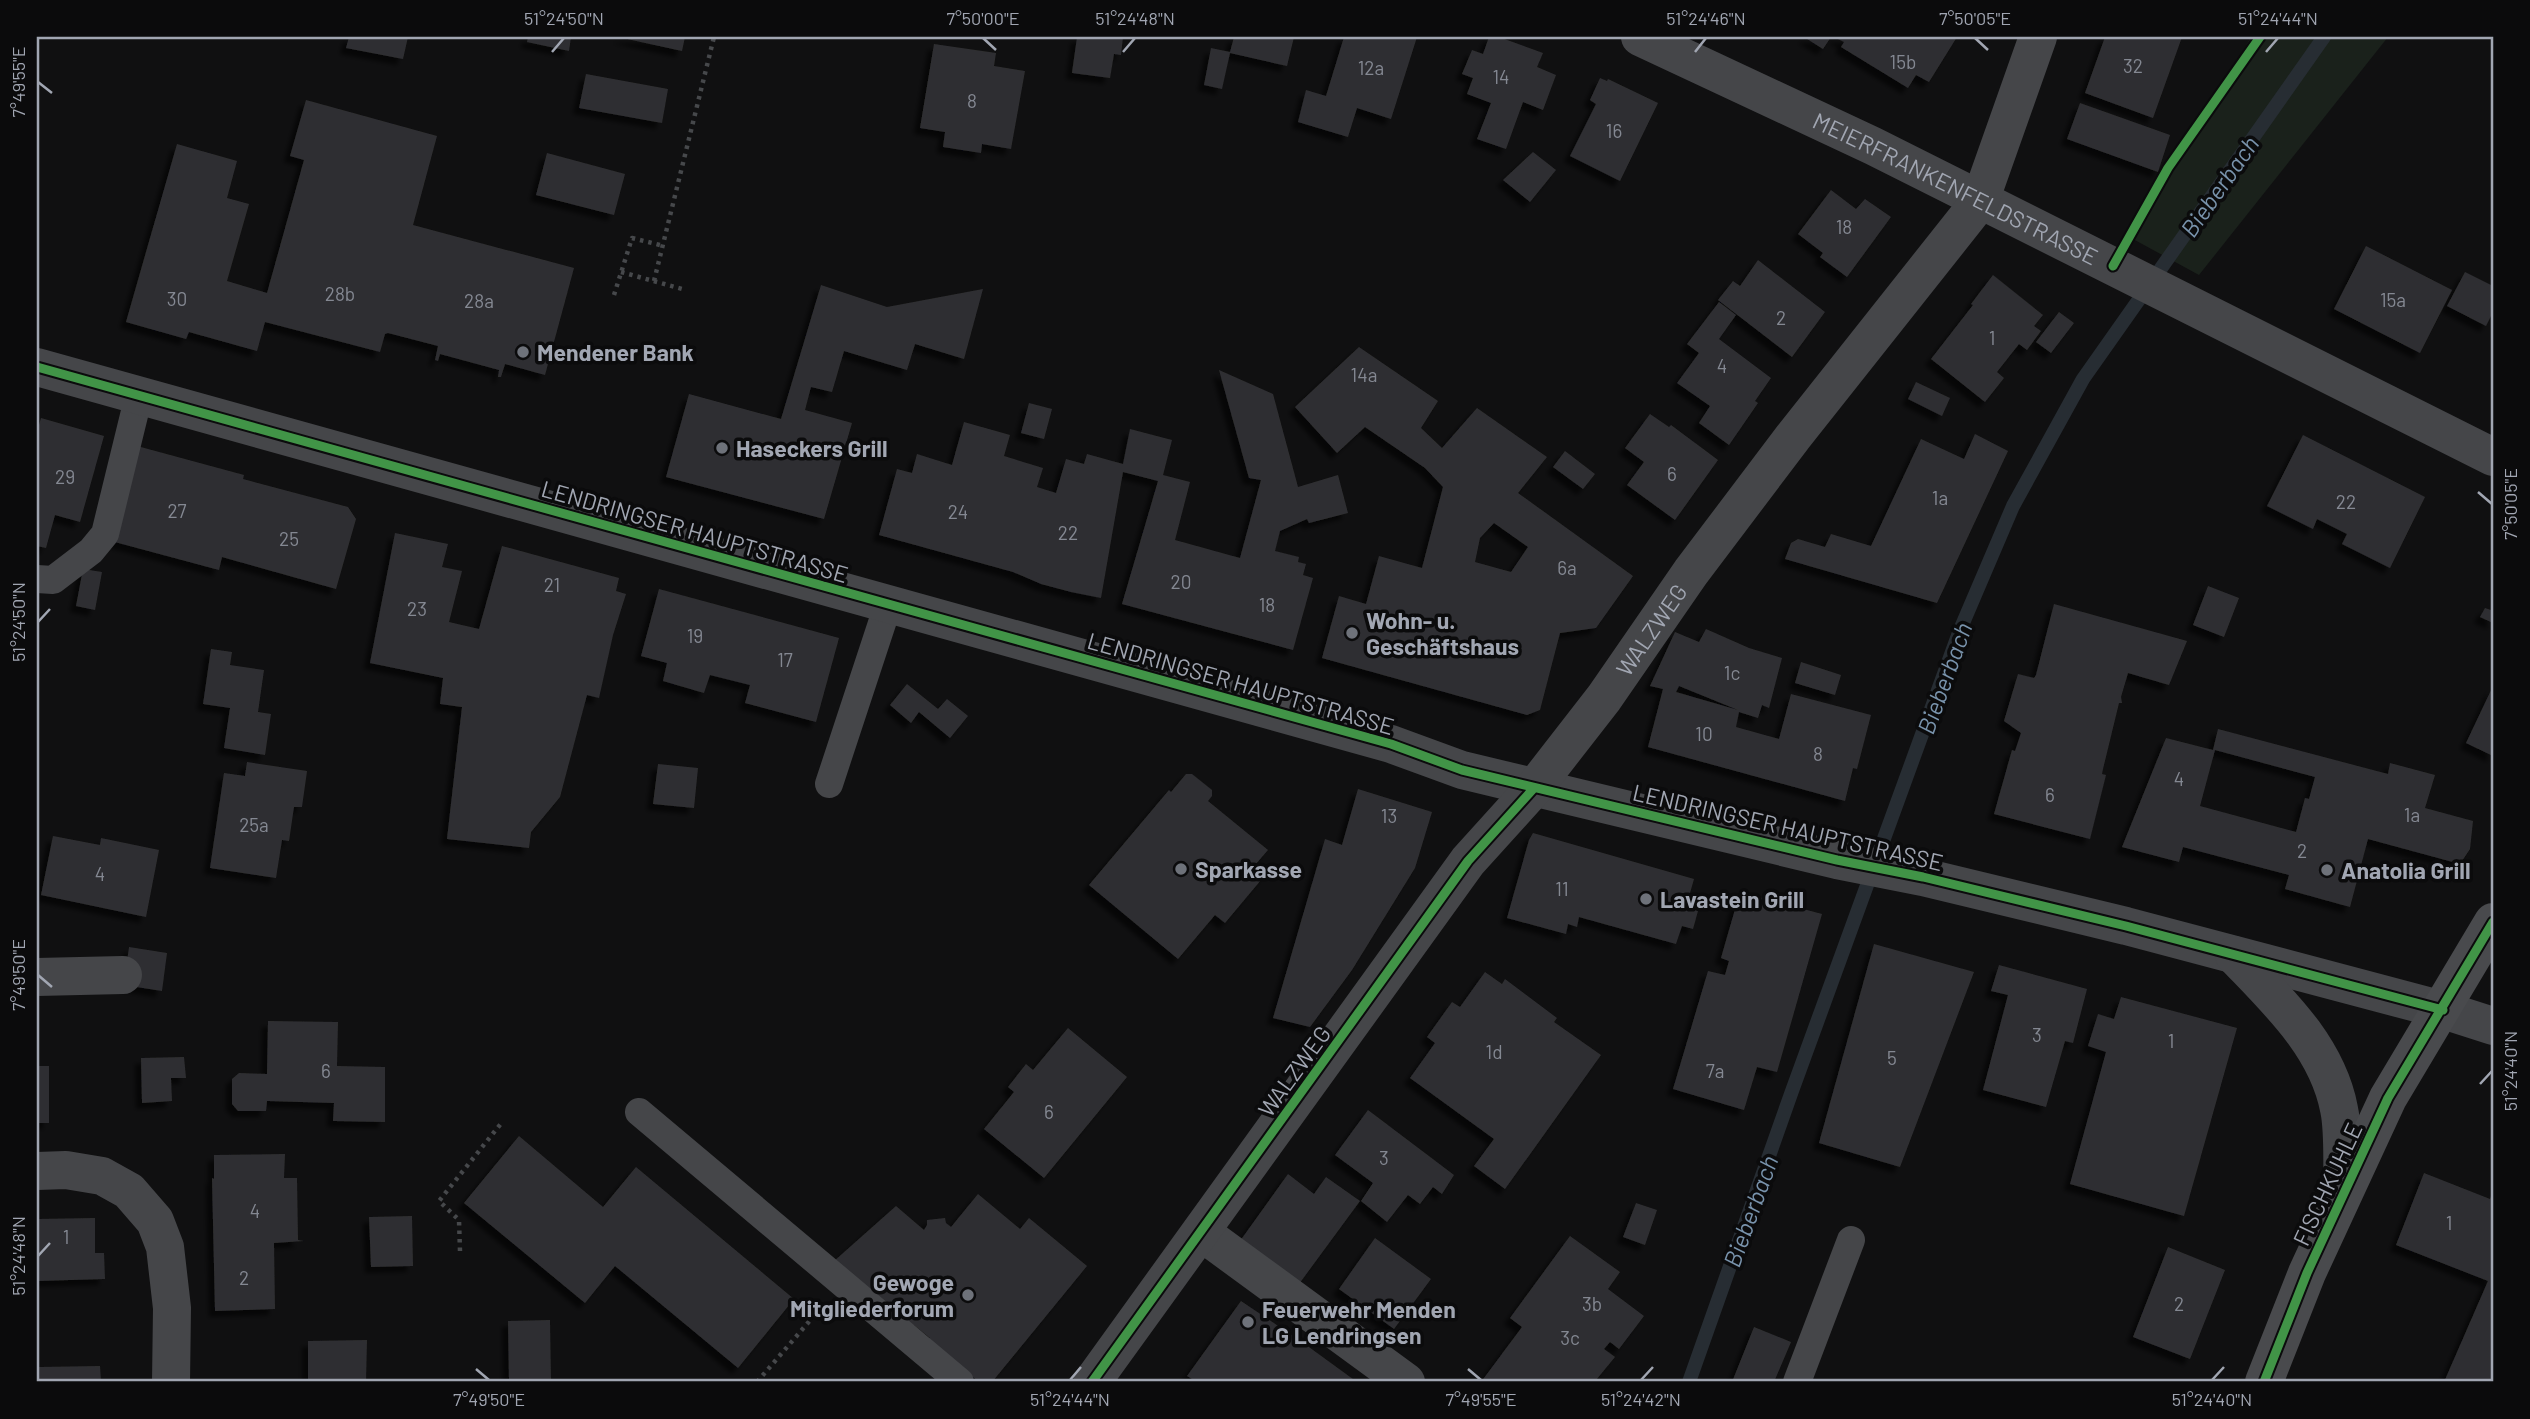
<svg xmlns="http://www.w3.org/2000/svg" width="2530" height="1419" font-family="Barlow,sans-serif">
<style>
.green{fill:#1a211b}
.lines{fill:none;stroke-linecap:round;stroke-linejoin:round}
.stream{stroke:#272d33;stroke-width:14}
.building{fill:#2f2f31;fill-rule:evenodd;filter:url(#shadow)}
.path{stroke:#46484b;stroke-width:4.5;stroke-dasharray:3.5 5;stroke-linecap:butt}
.service{stroke:#454649;stroke-width:28}
.minor{stroke:#454649;stroke-width:38}
.secondary{stroke:#494a4d;stroke-width:38}
.cycleway-casing{stroke:#0b0b0c;stroke-width:13}
.cycleway{stroke:#419447;stroke-width:9}
.ticks{fill:none;stroke:#a1a6b2;stroke-width:2.5}
.poi-dot{fill:#6e727a;stroke:#0b0b0c;stroke-width:2.5}
.labels{text-anchor:middle;dominant-baseline:central;stroke-width:7;stroke-linejoin:round;paint-order:stroke}
.number-label{font-size:19px;fill:#848892}
.street-label{font-size:23px;fill:#a1a6b2;stroke:#0b0b0c}
.poi-label{font-size:23px;font-weight:bold;fill:#a1a6b2;stroke:#0b0b0c;text-anchor:start}
.water-label{font-size:24px;font-style:italic;fill:#7993ac;stroke:#0b0b0c}
.neatline{fill:none;stroke:#a1a6b2;stroke-width:2.5}
.ticks-label{font-size:18px;text-anchor:middle;fill:#a1a6b2}
</style>
<defs>
<filter id="shadow"><feDropShadow dx="-6" dy="6" stdDeviation="2" flood-color="#0009"/></filter>
</defs>
<rect width="100%" height="100%" fill="#101011"/>
<!-- green -->
<path class="green" d="M2251,37H2388L2199,275L2133,239Z"/>
<g class="lines">
<!-- stream -->
<path class="stream" d="M1689,1382L1792,1091L1960,630L2013,506L2083,379L2324,37"/>
</g>
<!-- building -->
<path class="building" d="M349,37H408L403,59L346,48Z
M528,37H571L569,51L527,42Z
M618,37H685L682,51Z
M1077,37H1123L1121,55L1114,54L1110,78L1072,73Z
M1234,37H1294L1287,66L1230,53L1222,89L1204,85L1211,48L1230,52Z
M1344,37H1417L1391,119L1357,108L1348,137L1298,122L1306,90L1326,96Z
M1489,37H1499L1543,53L1537,67L1556,75L1543,110L1523,102L1506,149L1477,139L1491,103L1467,94L1473,78L1462,74L1472,50L1483,54Z
M1804,37H1831L1823,49Z
M1834,37H1957L1929,82L1916,75L1908,88L1841,47L1844,42Z
M2105,37H2182L2153,118L2085,93Z
M934,44L996,53L994,66L1025,71L1011,149L982,144L981,153L943,147L945,132L920,128Z
M586,74L668,89L662,123L579,108Z
M1600,78L1607,81L1608,79L1658,103L1620,181L1570,156L1596,104L1590,100Z
M306,100L437,136L413,225L574,268L545,375L505,364L501,377H498L499,370L440,354L438,361L435,360L438,346L388,333L385,334L380,352L265,322L257,351L189,332L186,339L126,322L177,144L237,161L227,198L249,204L227,281L267,293L304,160L290,156Z
M2080,103L2170,135L2158,172L2067,139Z
M1533,152L1556,170L1530,202L1503,180Z
M547,153L625,174L614,215L536,195Z
M1831,190L1856,209L1865,199L1891,217L1847,277L1820,257L1823,253L1798,234Z
M2366,246L2452,290L2420,353L2334,309Z
M1758,260L1825,312L1792,357L1718,300L1733,281L1740,286Z
M2465,272L2493,286V312L2486,326L2447,306Z
M1993,275L2043,315L2034,326L2041,331L2027,350L2019,344L1997,372L2004,378L1985,402L1931,359L1973,305L1971,304Z
M821,285L887,307L983,289L964,359L915,344L907,370L844,351L832,392L811,387L805,410L852,423L824,519L666,477L689,394L781,419Z
M1719,302L1736,315L1719,339L1771,378L1755,401L1758,403L1729,445L1699,423L1710,406L1677,383L1699,353L1687,344Z
M2059,312L2074,323L2051,353L2036,342Z
M1359,347L1438,401L1421,428L1442,448L1477,408L1547,457L1518,493L1633,576L1596,628L1560,633L1540,710L1527,715L1322,658L1339,596L1366,604L1379,556L1422,568L1443,487L1425,468L1365,427L1337,453L1295,407ZM1494,523L1528,547L1511,572L1475,562L1480,538Z
M1219,370L1273,394L1298,487L1338,475L1348,513L1309,523L1307,519L1280,531L1275,551L1299,557L1298,562L1306,564L1303,575L1313,578L1293,650L1122,604L1158,481L1123,472L1101,598L1071,592L1041,584L1013,572L879,535L897,469L912,473L917,454L952,465L964,422L1010,435L1004,456L1043,468L1037,487L1056,493L1066,459L1084,464L1087,454L1123,464L1130,429L1172,440L1163,475L1190,482L1175,540L1240,558L1261,480L1249,478Z
M1916,382L1950,398L1942,416L1908,399Z
M1029,403L1052,409L1044,439L1021,433Z
M1650,414L1669,427L1671,425L1718,460L1675,520L1627,485L1644,462L1625,448Z
M41,418L104,436L80,522L55,515L46,548L37,546V432Z
M1975,434L2008,451L1937,603L1785,559L1791,543L1798,539L1825,547L1831,534L1871,546L1921,439L1964,459Z
M2303,435L2425,497L2390,568L2342,544L2347,534L2317,519L2313,529L2267,506Z
M137,446L244,475L243,479L348,507L356,519L336,589L222,557L219,570L111,541Z
M1565,451L1595,474L1583,489L1553,467Z
M395,533L448,544L442,567L462,571L449,622L479,629L502,546L619,578L616,591L626,594L613,635L599,698L587,695L560,797L531,832L529,848L447,839L462,707L440,704L443,678L370,663Z
M83,569L102,572L95,610L76,606Z
M2208,586L2239,598L2224,637L2193,625Z
M659,589L839,638L816,722L745,703L750,685L710,675L704,693L663,681L667,663L641,656Z
M2054,604L2187,641L2169,685L2128,673L2121,697L2122,703H2119L2103,769L2102,774L2106,775L2090,839L1994,814L2012,750L2015,751L2021,733L2004,721L2018,674L2034,678L2036,675Z
M2493,607V623L2480,617L2485,608L2491,610Z
M1706,629L1749,648L1782,658L1769,708L1762,705L1758,718L1739,712L1736,727L1779,739L1791,694L1871,715L1857,769L1853,768L1845,801L1648,747L1663,689L1650,686L1675,632L1699,642ZM1679,686L1738,710L1676,692Z
M211,649L232,652L230,665L264,670L258,712L271,714L265,755L224,748L230,708L203,704Z
M1801,662L1841,675L1835,695L1795,683Z
M907,684L938,709L947,699L968,716L950,738L919,712L911,723L890,705Z
M2493,686V756L2466,743Z
M2218,729L2388,774L2390,763L2435,775L2425,808L2473,821L2470,849L2460,864L2368,839L2350,907L2285,889L2289,875L2183,847L2179,862L2122,847L2166,738L2213,750ZM2215,750L2315,777L2309,799L2305,798L2296,832L2200,806Z
M247,762L307,771L302,807H294L289,841L282,840L276,878L210,868L224,773L245,776Z
M658,764L698,768L694,808L653,804Z
M1186,774H1192L1212,790V796L1208,801L1268,850L1255,865L1266,874L1225,923L1215,915L1178,959L1089,885L1169,790L1171,792Z
M1358,789L1432,812L1415,868L1352,970L1310,1027L1273,1018L1325,839L1342,845Z
M1533,833L1694,879L1686,907L1698,911L1693,929L1682,926L1676,944L1579,917L1577,927L1568,924L1566,934L1507,918L1529,840Z
M53,836L100,845L101,838L159,850L146,917L41,895Z
M1740,892L1822,914L1777,1072L1757,1067L1744,1110L1673,1089L1708,971L1725,975L1729,961L1721,958Z
M1874,944L1974,972L1900,1167L1819,1143Z
M129,947L167,953L162,991L124,985Z
M1999,965L2087,989L2073,1043L2065,1041L2046,1107L1983,1090L2008,995L1991,991Z
M1485,972L1502,984L1505,979L1557,1018L1554,1022L1601,1055L1505,1189L1474,1166L1494,1139L1410,1078L1435,1043L1427,1037L1452,1002L1460,1007Z
M2121,997L2237,1028L2184,1216L2070,1184L2106,1052L2088,1046L2098,1014L2114,1019Z
M268,1021L338,1022L337,1066L385,1067V1122L333,1121L334,1103L267,1101L266,1111H238L232,1104V1079L239,1073L267,1074Z
M1068,1028L1127,1077L1044,1178L984,1129L1014,1092L1008,1087L1026,1064L1033,1070Z
M184,1057L186,1078H171L172,1101L142,1103L141,1058Z
M37,1066H49V1123H37Z
M1368,1110L1454,1175L1442,1194L1433,1187L1420,1204L1408,1195L1387,1222L1361,1201L1373,1183L1335,1155Z
M519,1136L603,1207L636,1167L794,1299L738,1368L615,1266L585,1303L464,1203Z
M285,1154L284,1178H297L298,1240L304,1241L274,1243L275,1309L215,1311L212,1178L214,1179V1155Z
M2424,1173L2490,1199L2493,1191V1382H2444L2488,1281L2396,1245Z
M1288,1174L1314,1194L1326,1177L1360,1201L1299,1284L1240,1241Z
M978,1194L1020,1229L1029,1218L1087,1266L992,1382H979L928,1340L930,1338L914,1325L913,1328L833,1262L896,1206L924,1230L927,1225V1220L945,1218L946,1223L951,1227Z
M1636,1203L1657,1210L1645,1245L1623,1237Z
M412,1216L413,1266L371,1267L369,1217Z
M95,1218V1253H104L105,1279L37,1281V1219Z
M1570,1236L1620,1272L1608,1289L1644,1316L1619,1349L1610,1342L1604,1349L1615,1357L1596,1380L1598,1382H1481L1522,1327L1510,1318Z
M1375,1238L1431,1279L1394,1329L1339,1289Z
M2168,1247L2225,1270L2190,1359L2133,1337Z
M1241,1301L1302,1342L1357,1382H1197L1187,1376Z
M550,1320L551,1382H509L508,1321Z
M1754,1327L1791,1342L1774,1382H1732Z
M367,1340L366,1382H308V1341Z
M100,1366L101,1382H39V1367Z"/>
<g class="lines">
<!-- path -->
<path class="path" d="M621,272L686,290
M654,281L714,37
M614,295L632,238L664,246
M460,1251L459,1220L439,1201L503,1121
M757,1382L819,1310"/>
<!-- service -->
<path class="service" d="M37,579L53,580L91,551L105,534L139,395
M829,784L888,605
M639,1112L960,1382
M1797,1382L1851,1240"/>
<!-- minor -->
<g class="minor">
<path id="s1" d="M1640,37L1873,146L2493,457"/>
<path d="M37,367L1391,744L1462,770L1837,860L1923,877L2126,926L2443,1010L2493,1026"/>
<path d="M2234,955C2277,1000 2327,1046 2339,1109C2344,1132 2342,1171 2342,1195"/>
<path d="M37,977L123,975"/>
<path d="M37,1171L66,1170L102,1176L129,1191L155,1221L165,1247L172,1308L171,1382"/>
<path d="M1201,1232L1406,1382"/>
<path id="s2" d="M1092,1382L1468,861L1534,788L1604,698L1691,572L1793,437L1980,201L2038,37"/>
</g>
<!-- secondary -->
<path class="secondary" d="M2264,1382L2307,1273L2388,1098L2493,922"/>
<defs>
<path id="cycleway" d="M2113,266L2168,168L2260,37
M37,367L1391,744L1462,770L1837,860L1923,877L2126,926L2443,1010
M1092,1382L1468,861L1534,788
M2264,1382L2307,1273L2388,1098L2493,922"/>
</defs>
<!-- cycleway casing -->
<use href="#cycleway" class="cycleway-casing"/>
<!-- cycleway -->
<use href="#cycleway" class="cycleway"/>
</g>
<!-- ticks -->
<path class="ticks" d="M983,38L996,50M1975,38L1988,50M552,52L564,38M1123,52L1135,38M1695,52L1706,38M2266,52L2278,38M38,82L52,93M2478,492L2492,504M38,622L50,609M38,975L52,987M2480,1084L2492,1071M38,1256L50,1243M476,1369L489,1380M1468,1369L1481,1380M1070,1380L1081,1367M1641,1380L1653,1367M2212,1380L2224,1367"/>
<!-- markers -->
<g class="poi-dot">
<circle cx="523" cy="352" r="7"/>
<circle cx="722" cy="448" r="7"/>
<circle cx="1352" cy="633" r="7"/>
<circle cx="1181" cy="869" r="7"/>
<circle cx="2327" cy="870" r="7"/>
<circle cx="1646" cy="899" r="7"/>
<circle cx="968" cy="1295" r="7"/>
<circle cx="1248" cy="1322" r="7"/>
</g>
<g class="labels">
<!-- number labels -->
<g class="number-label">
<text x="1903" y="61">15b</text>
<text x="2133" y="65">32</text>
<text x="1371" y="67">12a</text>
<text x="1501" y="76">14</text>
<text x="972" y="100">8</text>
<text x="1614" y="130">16</text>
<text x="1844" y="226">18</text>
<text x="340" y="293">28b</text>
<text x="177" y="298">30</text>
<text x="2393" y="299">15a</text>
<text x="479" y="300">28a</text>
<text x="1781" y="317">2</text>
<text x="1992" y="337">1</text>
<text x="1722" y="365">4</text>
<text x="1364" y="374">14a</text>
<text x="1672" y="473">6</text>
<text x="65" y="476">29</text>
<text x="1940" y="497">1a</text>
<text x="2346" y="501">22</text>
<text x="177" y="510">27</text>
<text x="958" y="511">24</text>
<text x="1068" y="532">22</text>
<text x="289" y="538">25</text>
<text x="1567" y="567">6a</text>
<text x="1181" y="581">20</text>
<text x="552" y="584">21</text>
<text x="1267" y="604">18</text>
<text x="417" y="608">23</text>
<text x="695" y="635">19</text>
<text x="785" y="659">17</text>
<text x="1732" y="672">1c</text>
<text x="1704" y="733">10</text>
<text x="1818" y="753">8</text>
<text x="2179" y="778">4</text>
<text x="2050" y="794">6</text>
<text x="2412" y="814">1a</text>
<text x="1389" y="815">13</text>
<text x="254" y="824">25a</text>
<text x="2302" y="850">2</text>
<text x="100" y="873">4</text>
<text x="1562" y="888">11</text>
<text x="2037" y="1034">3</text>
<text x="2171" y="1040">1</text>
<text x="1494" y="1051">1d</text>
<text x="1892" y="1057">5</text>
<text x="326" y="1070">6</text>
<text x="1715" y="1070">7a</text>
<text x="1049" y="1111">6</text>
<text x="1384" y="1157">3</text>
<text x="255" y="1210">4</text>
<text x="2449" y="1222">1</text>
<text x="66" y="1236">1</text>
<text x="244" y="1277">2</text>
<text x="1592" y="1303">3b</text>
<text x="2179" y="1303">2</text>
<text x="1570" y="1337">3c</text>
</g>
<!-- street labels -->
<g class="street-label">
<text stroke="none"><textPath href="#s1" startOffset="350">MEIERFRANKENFELDSTRASSE</textPath></text>
<text transform="translate(695 531) rotate(16)">LENDRINGSER HAUPTSTRASSE</text>
<text stroke="none"><textPath href="#s2" startOffset="938">WALZWEG</textPath></text>
<text transform="translate(1241 683) rotate(16)">LENDRINGSER HAUPTSTRASSE</text>
<text transform="translate(1788 827) rotate(13)">LENDRINGSER HAUPTSTRASSE</text>
<text transform="translate(1294 1071) rotate(-54)">WALZWEG</text>
<text transform="translate(2327 1184) rotate(-65)">FISCHKUHLE</text>
</g>
<!-- poi labels -->
<g class="poi-label">
<text x="537" y="352">Mendener Bank</text>
<text x="736" y="448">Haseckers Grill</text>
<text x="1366" y="620">Wohn- u.<tspan x="1366" dy="26">Geschäftshaus</tspan></text>
<text x="1195" y="869">Sparkasse</text>
<text x="2341" y="870">Anatolia Grill</text>
<text x="1660" y="899">Lavastein Grill</text>
<text x="954" y="1282" text-anchor="end">Gewoge<tspan x="954" dy="26">Mitgliederforum</tspan></text>
<text x="1262" y="1309">Feuerwehr Menden<tspan x="1262" dy="26">LG Lendringsen</tspan></text>
</g>
<!-- water labels -->
<g class="water-label">
<text transform="translate(2219 186) rotate(-55)">Bieberbach</text>
<text transform="translate(1944 678) rotate(-70)">Bieberbach</text>
<text transform="translate(1750 1211) rotate(-70)">Bieberbach</text>
</g>
</g>
<!-- border -->
<rect width="2530" height="1419" fill="none" stroke="#0b0b0c" stroke-width="77"/>
<rect x="38" y="38" width="2454" height="1342" class="neatline"/>
<g class="ticks-label">
<text x="564" y="25">51°24'50"N</text>
<text x="983" y="25">7°50'00"E</text>
<text x="1135" y="25">51°24'48"N</text>
<text x="1706" y="25">51°24'46"N</text>
<text x="1975" y="25">7°50'05"E</text>
<text x="2278" y="25">51°24'44"N</text>
<text transform="translate(19 82) rotate(-90)" y="6">7°49'55"E</text>
<text transform="translate(2511 504) rotate(-90)" y="6">7°50'05"E</text>
<text transform="translate(19 622) rotate(-90)" y="6">51°24'50"N</text>
<text transform="translate(19 975) rotate(-90)" y="6">7°49'50"E</text>
<text transform="translate(2511 1071) rotate(-90)" y="6">51°24'40"N</text>
<text transform="translate(19 1256) rotate(-90)" y="6">51°24'48"N</text>
<text x="489" y="1406">7°49'50"E</text>
<text x="1070" y="1406">51°24'44"N</text>
<text x="1481" y="1406">7°49'55"E</text>
<text x="1641" y="1406">51°24'42"N</text>
<text x="2212" y="1406">51°24'40"N</text>
</g>
</svg>
